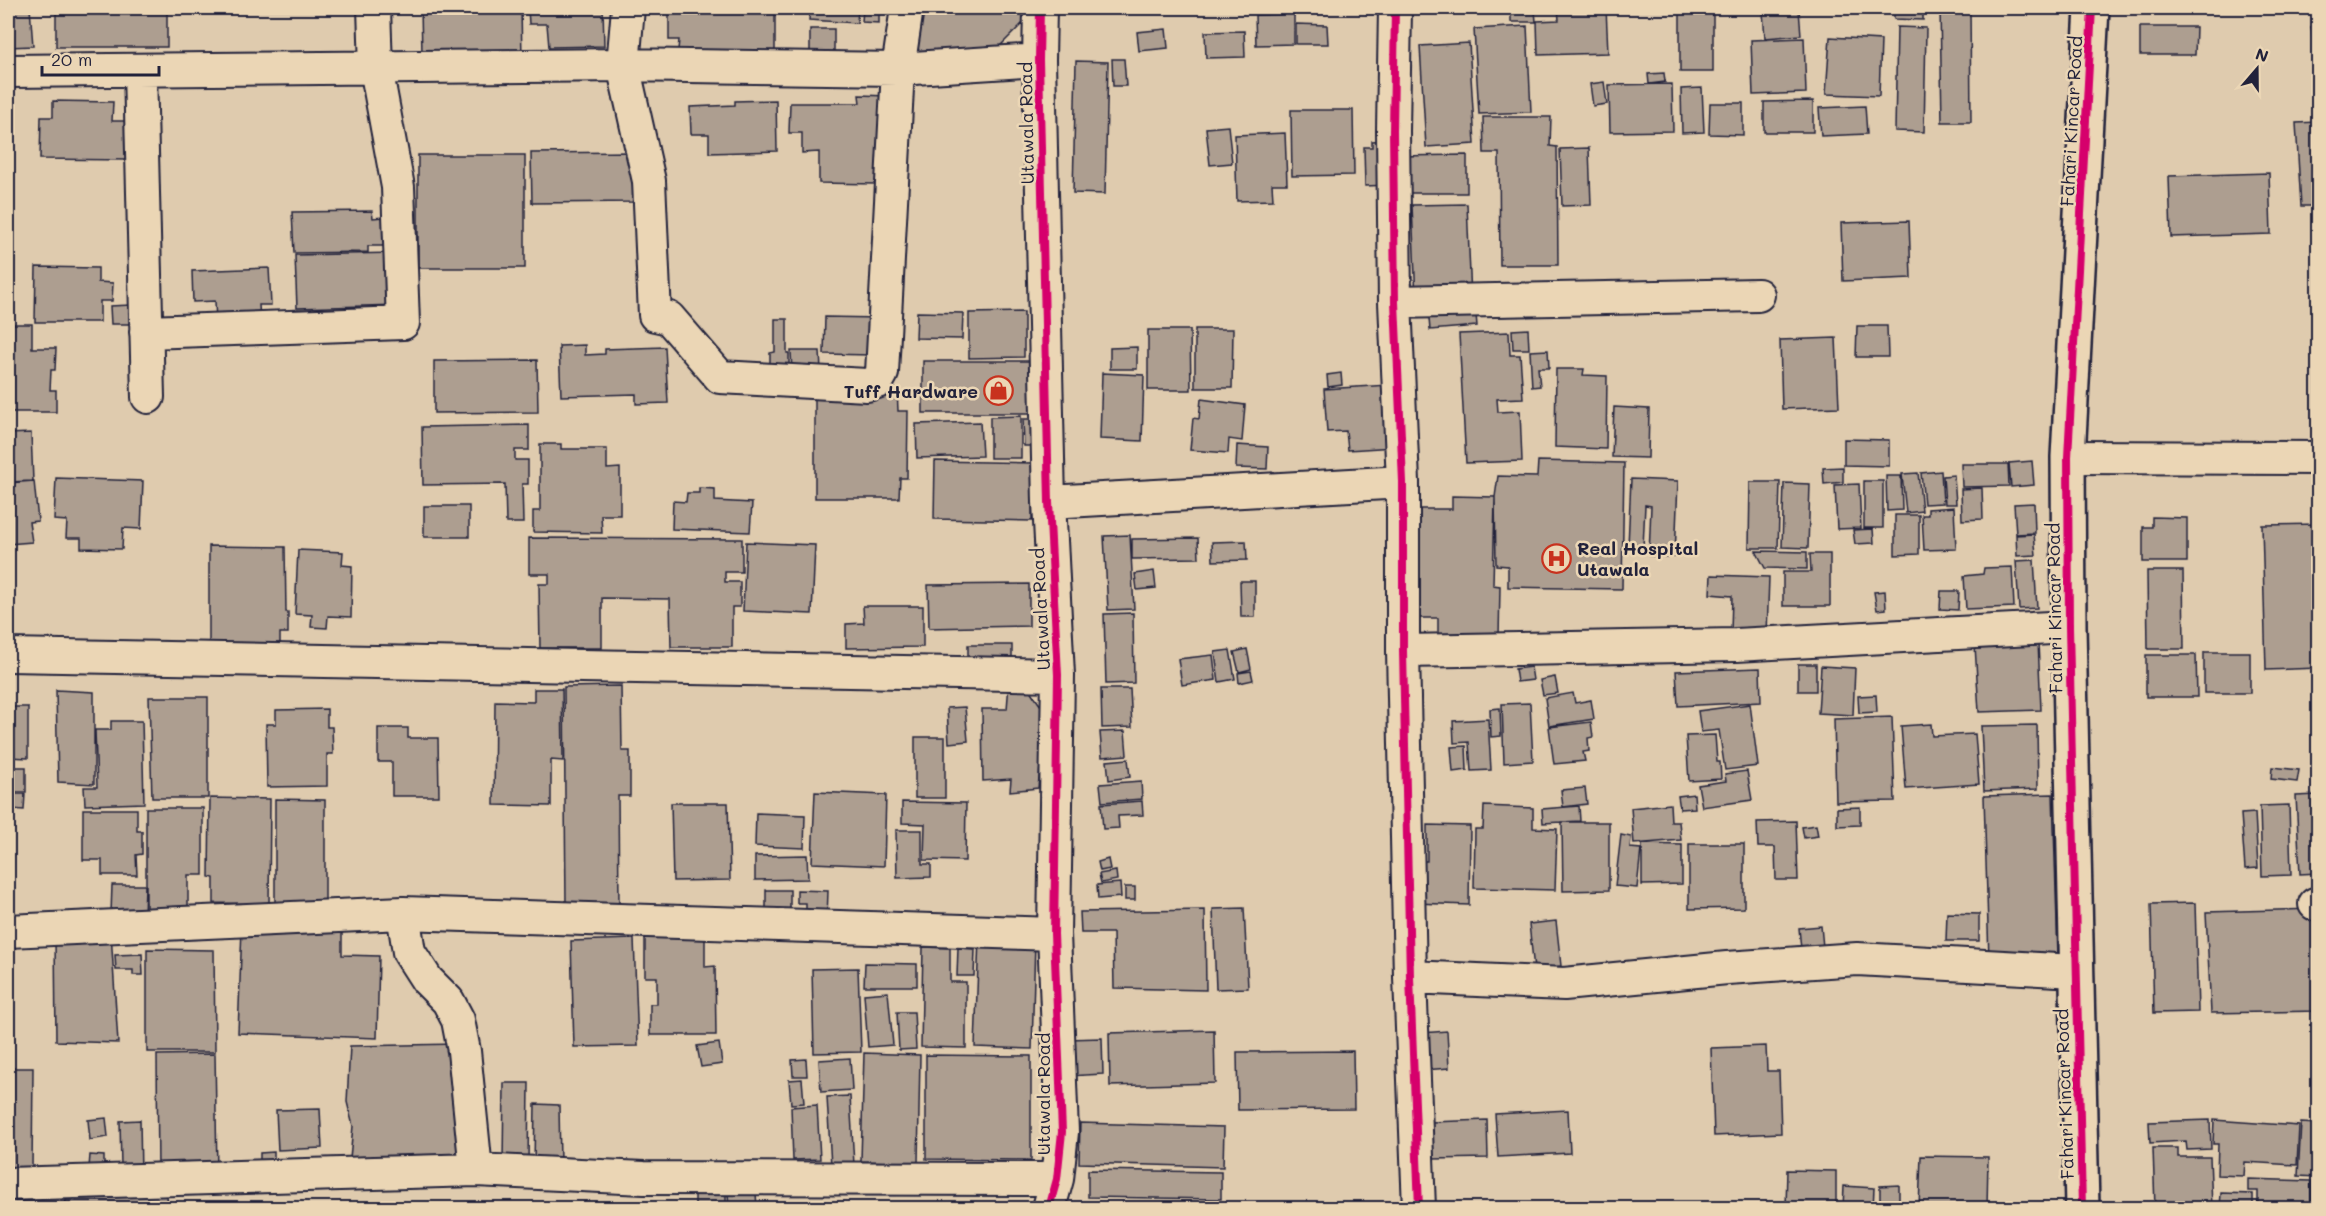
<svg xmlns="http://www.w3.org/2000/svg" width="2326" height="1216" font-family="Mali,sans-serif">
<style>
.building{fill:#ad9e90;stroke:#22223b;stroke-width:1.5}
.lines{fill:none;stroke-linecap:round;stroke-linejoin:round}
.minor-casing{stroke:#22223b;stroke-width:36}
.tertiary-casing{stroke:#22223b;stroke-width:38}
.minor{stroke:#ebd6b5;stroke-width:32}
.tertiary{stroke:#ebd6b5;stroke-width:33}
.cycleway-casing{stroke:#ebd6b5;stroke-width:11}
.cycleway{stroke:#d6006c;stroke-width:8}
.labels{text-anchor:middle;dominant-baseline:central;stroke-width:5;stroke-linejoin:round;paint-order:stroke}
.street-label{font-size:18px;fill:#22223b;stroke:#ebd6b5}
.poi-label{font-size:18px;font-weight:bold;fill:#22223b;stroke:#ebd6b5;text-anchor:end}
</style>
<rect width="100%" height="100%" fill="#dfcbae"/>
<filter id="ink" filterUnits="userSpaceOnUse"><feTurbulence type="fractalNoise" baseFrequency=".0167" numOctaves="2"/><feDisplacementMap in="SourceGraphic" scale="12" xChannelSelector="R" yChannelSelector="G"/><feConvolveMatrix kernelMatrix="1 2 1 2 8 2 1 2 1" color-interpolation-filters="sRGB"/></filter>
<g filter="url(#ink)">
<!-- building -->
<path class="building" d="M8,8H30L33,46L8,47Z
M56,8H167V47H56Z
M421,8H521L522,60L422,54Z
M528,8H603L604,46L549,47L547,24H529Z
M669,8H775V51L678,50L679,40H669Z
M810,8H858L857,23L809,20Z
M863,8H879V23L862,22Z
M914,8H1024L1025,21L994,52L913,51Z
M1269,8H1290V11L1270,14Z
M1558,8H1606L1608,53L1538,55L1537,21L1559,20Z
M1680,8H1713V72H1680Z
M1894,8H1923V20L1894,19Z
M1940,8H1970L1971,122H1942Z
M1511,10H1535L1536,22H1511Z
M1799,10L1801,35L1765,38L1763,12Z
M1294,14V44L1256,45L1255,15Z
M1296,24L1327,25L1328,44H1296Z
M1527,26L1531,112L1479,114L1474,29Z
M1897,27L1926,28L1924,132L1895,131Z
M2140,27H2196L2195,55H2140Z
M2311,27H2318V54H2315Z
M810,29H834V52H810Z
M1166,29L1168,48L1139,51L1137,32Z
M1244,31L1245,57L1206,58L1205,32Z
M1830,37L1881,40L1879,96L1826,94Z
M1804,38L1806,93L1753,95L1751,40Z
M1469,43L1475,144L1426,147L1420,46Z
M1112,59H1124L1126,86H1113Z
M1076,61L1108,62L1105,194L1073,193Z
M1664,73L1665,82L1649,84L1648,74Z
M1604,82L1607,104L1593,106L1590,84Z
M1672,84L1673,131L1610,132L1609,85Z
M1702,88L1704,132L1682,133L1681,89Z
M859,95L889,96V166H876V184L819,183V152L802,153V133H789L790,103H860Z
M776,100L777,151L709,153V134H691L690,107L735,105V101Z
M53,101L113,102L112,121H128L127,160L40,159L41,117H53Z
M1813,101V132H1764V102Z
M1710,103H1743V135L1709,134Z
M1865,106L1867,134L1821,136L1819,108Z
M1291,110H1353L1354,175L1292,176Z
M1483,117H1551L1550,146L1557,147L1558,265H1500L1499,153H1484Z
M2318,122V206H2301L2296,123Z
M1228,126L1232,163L1210,165L1206,128Z
M1285,133L1287,184H1272L1273,200L1237,201L1235,135Z
M1388,140L1390,185L1365,186L1364,147H1372V141Z
M1589,148L1591,205L1562,206L1560,149Z
M636,152V202L532,203L531,153Z
M418,155H525V268H418Z
M1467,155V193H1396L1395,156Z
M2269,173L2271,234L2171,237L2169,176Z
M1467,204L1471,298L1416,300L1412,205Z
M372,211L373,218L383,217L384,246H368V252L294,253L292,212Z
M1909,221L1911,278L1843,281L1841,223Z
M396,253L397,305L297,308L295,255Z
M36,267L98,268V282L113,283L112,301H100V322H35Z
M269,268L271,305H259L260,320L216,322L215,301L193,302L192,271Z
M1475,303L1477,326L1430,330L1428,307Z
M131,305V324H111L110,306Z
M917,312L963,313L962,339L916,338Z
M1024,312V357L969,358V313Z
M825,317L880,318L871,355L824,354Z
M775,319H787V353H789V374H770V353L775,352Z
M8,324H32V348H56L55,370H51L50,390H56V412H8Z
M1857,326H1887L1888,357H1856Z
M1195,329H1233L1232,388H1195Z
M1528,329L1529,349H1513L1512,330Z
M1148,330H1190L1191,390H1148Z
M1509,332L1510,355H1520L1523,398L1497,399L1498,412L1520,411L1522,461L1466,463L1459,334Z
M1836,338L1839,407L1782,409L1780,340Z
M585,345V355L605,354V349L665,347L668,403L636,404V394L561,396L559,346Z
M1137,347V369H1110V348Z
M1548,350L1549,368H1538L1540,386L1532,387L1530,351Z
M791,351H820L821,371L792,372Z
M537,360L538,412L434,413V361Z
M923,361H1032L1033,413H923Z
M1556,369H1584L1583,375L1607,376L1606,449L1555,447Z
M1102,373L1144,375L1142,441L1100,439Z
M1341,373L1342,385L1328,387L1327,375Z
M1389,385L1394,447L1348,450L1346,431L1327,432L1324,389Z
M897,389L898,411H908L907,478H900L899,498H815V390Z
M1201,399L1245,405L1242,441L1229,439L1228,453L1190,450L1193,418L1199,419Z
M1614,407L1649,409L1648,458L1612,457Z
M1021,416V458H990V417Z
M1023,419H1032L1033,446H1024Z
M980,422L982,456L917,458L916,424Z
M529,425V450H515V460H528V484H522L523,523H506L505,484L423,485L422,427Z
M31,433L33,481L8,482V434Z
M1844,439L1889,440V466L1844,465Z
M540,444H561V449H607V469L620,468V515H601L602,533L533,532V511H540Z
M1237,445L1268,447L1267,469L1236,468Z
M935,461L1033,463L1032,521L934,519Z
M1538,461L1624,463L1622,589L1508,587V566L1496,565L1495,497L1498,476L1537,477Z
M2032,461L2034,485L2011,487L2009,463Z
M1961,464H2008L2009,486L1962,487Z
M1843,467V482L1824,484L1823,468Z
M1941,471L1943,503L1924,504L1921,473Z
M1918,473L1922,511L1906,513L1902,474Z
M1954,475L1956,504H1945L1943,476Z
M1886,476H1901L1902,510L1887,511Z
M56,478L143,481L141,529L123,528L122,549L81,548V538H66L67,521L54,520Z
M1631,479L1678,481L1675,557L1649,556L1651,506L1645,505L1643,547L1628,546Z
M34,481L38,521L29,522L32,542L8,544V483Z
M1864,481H1883V528H1864Z
M1750,482H1780L1778,548H1749Z
M1784,483L1810,484L1808,548L1782,547Z
M1859,484L1861,528L1837,529L1835,485Z
M699,488L715,489V501L752,503L750,532L672,529L673,501L686,502L687,493H699Z
M1982,488L1983,519L1962,520L1961,489Z
M1452,496L1495,497L1493,585L1500,586L1499,637L1438,636V618H1417L1420,509H1452Z
M2034,503L2035,533L2016,534L2014,504Z
M424,506H469V537H424Z
M1954,507L1956,549L1924,550L1922,515H1928V509Z
M1895,515H1919V554L1895,555Z
M2152,517L2187,518V562H2143V527H2152Z
M2318,524V668L2266,670L2262,525Z
M1873,529L1874,543L1855,544L1853,530Z
M2034,534L2036,555L2017,556L2016,535Z
M1130,535L1134,609L1108,610L1104,536Z
M529,538L742,539V572H725V582H740V607H732V647H671L670,599L602,598V648H540L539,584H549V574H529Z
M1198,538L1199,558L1132,559V539Z
M1246,541L1247,560L1213,561L1212,542Z
M746,542L815,545L812,614L743,611Z
M209,546L285,547L286,612H288V633H280V649L209,650Z
M298,550L343,552L342,565L352,566L351,617L328,616L327,628L311,627L312,615L295,614Z
M1756,551L1807,552V569L1765,568Z
M1810,554H1830V606H1783V572H1811Z
M2034,560L2037,608L2019,609L2016,561Z
M2012,567L2014,607L1966,609L1964,576L1983,574L1984,568Z
M1154,571L1156,588L1137,590L1135,574Z
M2147,571H2183L2184,649H2148Z
M1711,575L1769,577L1767,634L1731,633L1732,596L1710,594Z
M1240,581H1255V617H1241Z
M1029,584V626L929,628L928,585Z
M1885,591L1886,609L1877,610L1874,592Z
M1941,591H1959L1958,610L1940,609Z
M863,606H923V647L846,648V624L864,623Z
M1133,613L1134,683L1106,684L1104,614Z
M2038,642L2041,710L1979,712L1975,645Z
M968,645H1012V662H968Z
M1247,649L1251,669L1239,672L1234,652Z
M1230,650L1235,679L1219,682L1215,652Z
M2204,652H2250V693H2204Z
M1213,655L1216,680L1182,685L1178,659Z
M2146,655H2196L2197,697H2146Z
M1798,664H1816V691H1798Z
M1821,666L1855,668L1853,715L1818,713Z
M1531,667L1533,680L1517,682L1515,669Z
M1760,668L1761,702L1678,706L1676,671Z
M1251,671L1253,680L1239,683L1238,673Z
M1555,677L1558,693L1543,695L1540,680Z
M1009,684L1027,686L1045,712L1038,788L1010,791L1011,779L983,781L982,709H1007Z
M621,686L622,751H630V796H618L619,904H566L564,687Z
M534,689H562L563,761L551,760V806L494,805L495,701L534,702Z
M1101,689H1130L1132,727L1102,728Z
M56,690L94,692V784L58,782Z
M1573,693L1575,703L1591,700L1594,719L1549,726L1545,698Z
M1876,695L1877,712L1859,713L1858,696Z
M149,697H208V798H152Z
M1530,703L1533,761L1504,763L1502,704Z
M1750,704L1758,766L1725,770L1719,730L1701,732L1698,711Z
M8,707H28V758L8,757Z
M965,707L968,741L949,743L947,708Z
M1500,708L1501,736L1491,737L1490,709Z
M327,709V727H332L333,754H327V786L267,787L266,724H276V710Z
M1892,717L1895,801L1836,802L1834,719Z
M1488,719L1491,770L1471,771L1469,742L1454,743L1453,721Z
M111,721H142L144,803L85,805L84,787H97L95,730H111Z
M1591,722L1593,737L1588,738L1589,751L1583,752L1585,761L1554,764L1549,727Z
M1931,724L1932,736L1975,734L1979,784L1906,789L1901,726Z
M2037,725L2038,789L1984,791L1981,726Z
M378,728H408V738H438L439,796H392V762H378Z
M1125,731L1127,755L1102,757L1100,732Z
M1715,735L1717,762H1720L1721,779L1689,781L1686,736Z
M915,737H945V798H915Z
M1466,746L1467,770L1453,772L1451,747Z
M1128,759L1130,777L1109,780L1107,761Z
M8,767H26V792H8Z
M2272,767L2299,770L2297,782L2271,779Z
M1747,771L1752,800L1702,807L1698,785L1726,781L1725,774Z
M1141,781L1142,799L1102,802L1100,784Z
M1585,788L1587,804L1563,807L1561,790Z
M815,792L886,795L884,866L812,863Z
M12,794H25L24,810L11,809Z
M1694,794L1695,808L1680,809L1678,796Z
M2053,794L2058,957L1989,960L1984,796Z
M2318,795V873L2300,874L2296,796Z
M210,798L270,799L269,904L214,903V878L209,877Z
M275,799L325,800V903L275,902Z
M1142,801L1143,815L1118,816L1119,828L1103,829L1101,804Z
M902,802L966,803L965,861L924,860L925,824L902,823Z
M671,803H728L730,880L673,881Z
M1670,804L1671,822H1679L1681,840L1634,844L1631,808Z
M2289,805L2291,875L2262,876L2260,806Z
M1484,806L1533,808V828L1557,829L1555,890L1474,888L1475,829H1483Z
M1579,806L1580,821L1543,823L1542,809Z
M1860,807V825L1837,826V808Z
M146,808H203V875H188V912H146Z
M83,809H137V831H142V854L136,855L137,875H102V860H83Z
M756,813L805,815L804,848L755,846Z
M2255,813L2258,868L2245,869L2241,814Z
M1796,821L1798,880H1776L1775,847H1758L1757,822Z
M1562,822H1609V890L1563,891Z
M1427,825L1470,826L1469,905L1414,903L1415,861H1427Z
M1816,825L1818,836L1804,838L1802,827Z
M896,830H922V864H931V877L897,878Z
M1621,835L1631,837L1630,848L1641,849L1637,888L1615,886Z
M1642,844L1682,845V884L1642,885Z
M1689,844H1744V908L1689,909Z
M807,855L808,879L755,880V856Z
M1108,859L1110,869L1100,871L1098,862Z
M1116,871L1117,880L1101,883L1099,874Z
M1120,883L1121,897L1098,899L1097,885Z
M112,885H145L144,915L111,914Z
M1125,887H1135V900H1125Z
M766,890H790V916H766Z
M797,890L828,891L827,918L806,917V903H797Z
M2195,903L2198,1012L2154,1013L2151,904Z
M1244,908L1248,988L1216,989L1213,909Z
M2318,909V1011L2211,1013L2206,912Z
M1205,910L1206,990L1114,988L1113,933H1081L1080,912Z
M1947,913L1979,914V941H1946Z
M1556,921L1561,966L1534,969L1529,924Z
M1821,926L1823,947L1801,949L1799,928Z
M242,928L342,931V955L379,956L377,1038L238,1033Z
M111,933L118,1043L56,1041L55,935Z
M705,934V967L715,966L716,1035H650V1004H657V977H645V935Z
M979,937L1035,940L1032,1049L975,1047Z
M634,939L638,1046L574,1047L571,941Z
M923,947L950,948V982H966V1048L921,1047Z
M958,948L975,949L974,976H957Z
M147,949L214,950L215,1052H147Z
M142,954L143,975H133V970H116L115,955Z
M865,963L917,964V986H864Z
M858,968L861,1052L814,1053L812,969Z
M888,992L893,1045L868,1047L864,994Z
M897,1012H914L916,1049L899,1050Z
M1214,1030L1215,1083L1110,1086L1109,1033Z
M1447,1031L1449,1068L1424,1070L1422,1033Z
M1102,1038L1103,1074L1068,1076L1067,1039Z
M719,1043L722,1064L701,1067L697,1046Z
M458,1044L466,1156L350,1159L353,1126L347,1102L350,1046Z
M1766,1046L1767,1071H1779L1781,1133L1714,1136L1711,1048Z
M1353,1051L1354,1109L1238,1110L1237,1052Z
M864,1053L920,1055L918,1163L861,1161Z
M215,1054L217,1173H158L157,1055Z
M926,1055L1031,1056V1160L926,1159Z
M850,1058L852,1090L821,1092L819,1060Z
M806,1059L807,1076H793L792,1060Z
M8,1068H33L32,1169L8,1168Z
M802,1079L804,1103L791,1104L789,1080Z
M504,1083H529L528,1164H503Z
M850,1096L854,1165L831,1166L827,1097Z
M535,1104L559,1105L560,1164L534,1166Z
M817,1105L820,1159L793,1160L791,1107Z
M320,1109L322,1148L278,1150L276,1110Z
M1568,1110L1570,1153L1498,1157L1495,1114Z
M106,1118L108,1137L90,1140L88,1120Z
M140,1120L141,1176L121,1166L120,1121Z
M1487,1120L1488,1158L1432,1159L1431,1122Z
M2210,1120L2211,1149L2187,1150L2186,1141L2150,1143L2149,1122Z
M2214,1120L2299,1126L2297,1165L2245,1162L2244,1176L2217,1175L2218,1144H2213Z
M1080,1123L1224,1127L1223,1167L1079,1163Z
M2301,1123L2318,1124V1177L2298,1176Z
M2153,1148H2178V1157H2210L2212,1208H2155Z
M274,1152V1167L260,1168V1153Z
M90,1155L104,1156V1169L89,1168Z
M1921,1156L1988,1157L1987,1208H1919Z
M1088,1170L1221,1172V1199L1088,1197Z
M1787,1170L1836,1171V1208H1786Z
M2248,1179L2311,1181V1208H2258V1191H2248Z
M1899,1185V1201L1880,1202V1186Z
M1844,1186L1874,1188L1873,1208H1843Z
M756,1193L757,1208H729L728,1194Z
M2221,1193L2253,1194V1208H2220Z
M695,1194H726V1208H695Z
M167,1195L168,1208H56L65,1206L66,1200Z
M825,1202V1208H797V1203Z
M660,1204V1208H632V1205Z"/>
<g class="lines">
<defs>
<path id="minor" d="M628,8L623,65L649,181L655,315L669,318L720,377L867,385L877,382L882,373L898,69L907,8
M1040,8L1039,60L1049,502L1058,675L1054,934L1062,1132L1057,1179L1049,1208
M1395,8L1393,131L1395,302L1403,482V651L1410,977L1419,1208
M140,70L148,397
M8,71L623,65L898,69L1039,60
M1395,302L1758,295
M146,332L403,323L398,187L376,68L374,8
M2068,457L2318,458
M1049,502L1403,482
M1403,651L1736,645L2069,627
M8,655L1058,675
M2315,904H2318
M403,913L409,952L427,980L448,1001L458,1020L464,1051L476,1170
M8,931L403,913L1054,934
M1410,977L1564,984L1727,968L1857,959L2076,971
M8,1184L476,1170L644,1178L1057,1179"/>
<path id="tertiary" d="M2082,1208L2069,627L2068,457L2092,8"/>
</defs>
<!-- minor casing -->
<use href="#minor" class="minor-casing"/>
<!-- tertiary casing -->
<use href="#tertiary" class="tertiary-casing"/>
<!-- minor -->
<use href="#minor" class="minor"/>
<!-- tertiary -->
<use href="#tertiary" class="tertiary"/>
<defs>
<path id="cycleway" d="M1040,8L1039,60L1049,502L1058,675L1054,934L1062,1132L1057,1179L1049,1208
M1395,8L1393,131L1395,302L1403,482V651L1410,977L1419,1208
M2082,1208L2069,627L2068,457L2092,8"/>
</defs>
<!-- cycleway casing -->
<use href="#cycleway" class="cycleway-casing"/>
<!-- cycleway -->
<use href="#cycleway" class="cycleway"/>
</g>
</g>
<!-- icons -->
<defs>
<symbol id="shop-ring" viewBox="-11 -11 22 22"><circle r="9.5" fill="#ebd6b5" stroke="#c8321e" stroke-width="1.5"/><path d="M-5-2.5h2.3a2.7 3.5 0 0 1 5.4 0H5L5.5 6h-11ZM-1.5-2.5h3a1.5 2.3 0 0 0-3 0Z" fill="#c8321e"/></symbol>
<symbol id="hospital-ring" viewBox="-11 -11 22 22"><circle r="9.5" fill="#ebd6b5" stroke="#c8321e" stroke-width="1.5"/><path d="M-5-5h3v3.5h4V-5h3V5h-3V1.5h-4V5h-3Z" fill="#c8321e"/></symbol>
</defs>
<g fill-rule="evenodd">
<use href="#shop-ring" x="982" y="374" width="33" height="33"/>
<use href="#hospital-ring" x="1540" y="542" width="33" height="33"/>
</g>
<g class="labels">
<!-- street labels -->
<g class="street-label">
<text transform="translate(2071 121) rotate(-87)">Fahari Kincar Road</text>
<text transform="translate(1026 123) rotate(-91)">Utawala Road</text>
<text transform="translate(2054 608) rotate(-91)">Fahari Kincar Road</text>
<text transform="translate(1040 609) rotate(-93)">Utawala Road</text>
<text transform="translate(1043 1094) rotate(-90)">Utawala Road</text>
<text transform="translate(2064 1094) rotate(-92)">Fahari Kincar Road</text>
</g>
<!-- poi labels -->
<g class="poi-label">
<text x="978" y="391">Tuff Hardware</text>
<text x="1577" y="548" text-anchor="start">Real Hospital<tspan x="1577" dy="21">Utawala</tspan></text>
</g>
</g>
<!-- margin -->
<rect width="2326" height="1216" fill="none" stroke="#ebd6b5" stroke-width="30"/>
<rect x="15" y="15" width="2296" height="1186" fill="none" stroke="#22223b" stroke-width="2" filter="url(#ink)"/>
<!-- north arrow -->
<g transform="translate(2257 69) rotate(20)" stroke="#ebd6b5" stroke-width="4.5" paint-order="stroke">
<path d="M0-4.5L10 22L0 15L-10 22Z" fill="#22223b"/>
<text y="-9" font-size="16" font-weight="bold" text-anchor="middle" fill="#22223b">N</text>
</g>
<!-- scale -->
<path d="M42 66v9h117v-9" fill="none" stroke="#22223b" stroke-width="3"/>
<text x="51" y="66" font-size="18" fill="#22223b" stroke="#ebd6b5" stroke-width="4.5" paint-order="stroke">20 m</text>
</svg>
